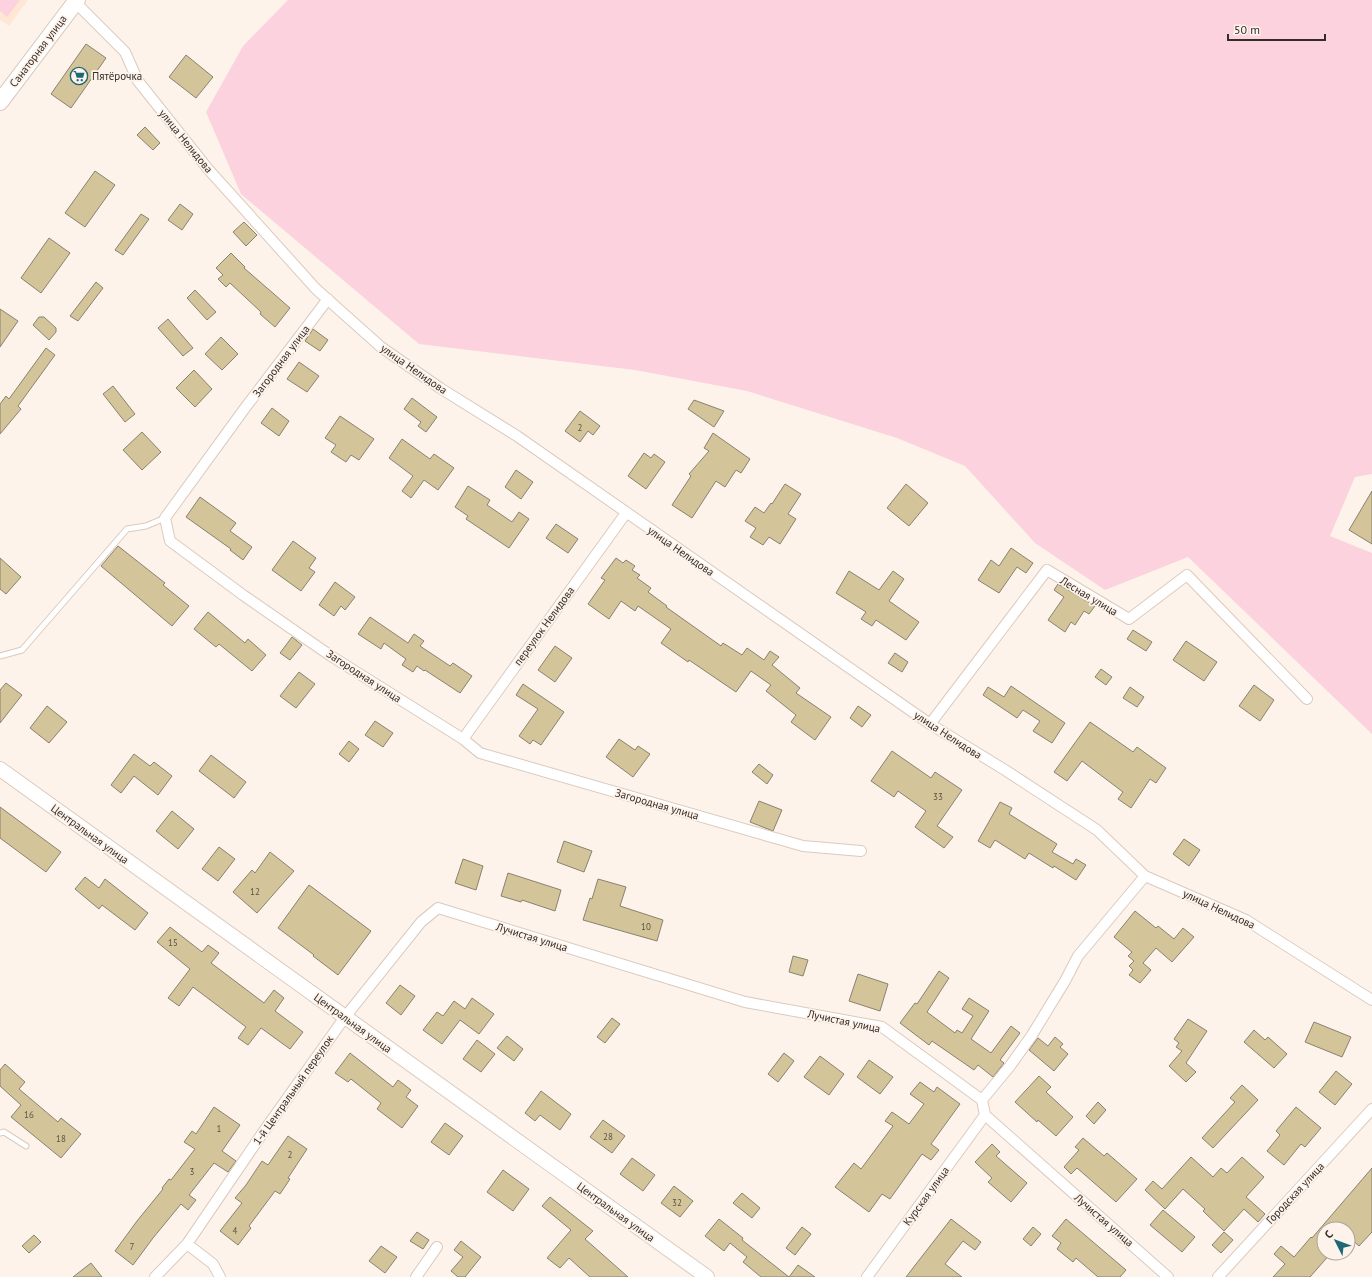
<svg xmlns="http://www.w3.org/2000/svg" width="1372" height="1277" font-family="'PT Sans',sans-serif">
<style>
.built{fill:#ffe7d3}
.green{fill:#fbd2dd}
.building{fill:#d3c499;stroke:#888271}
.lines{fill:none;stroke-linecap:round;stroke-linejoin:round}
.lane-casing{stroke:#dbcabd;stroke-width:7}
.street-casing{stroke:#dbcabd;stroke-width:12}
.secondary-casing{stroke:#dbcabd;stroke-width:16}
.primary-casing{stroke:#dbcabd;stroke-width:18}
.lane{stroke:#fff;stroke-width:5}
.street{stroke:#fff;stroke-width:10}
.secondary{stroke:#fff;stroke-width:14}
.primary{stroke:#fff;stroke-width:16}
.labels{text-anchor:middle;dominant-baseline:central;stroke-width:3.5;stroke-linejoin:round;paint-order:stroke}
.number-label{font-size:9px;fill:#5b5344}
.street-label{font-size:11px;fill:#332d27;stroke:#fef3eb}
.poi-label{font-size:11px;fill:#332d27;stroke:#fef3eb;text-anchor:start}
</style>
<rect width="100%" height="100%" fill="#fef3eb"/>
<!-- built -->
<path class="built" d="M0,0H28L9,26L0,20Z"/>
<!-- green -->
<path class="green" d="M0,0H20L7,17L0,11Z
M288,0H1372V474L1355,477L1330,536L1372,553V734L1188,557L1105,590L1035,543L965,466L897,438L747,391L635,370L419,344L241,194L206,112L243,46Z"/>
<!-- building -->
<path class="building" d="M86,44L106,58L71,108L51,94Z
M186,55L213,77L196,98L169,77Z
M145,127L160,143L153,150L137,135Z
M95,171L115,185L85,227L65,213Z
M180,204L193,214L182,230L168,220Z
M141,214L149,219L123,255L115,250Z
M244,222L257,235L246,246L233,232Z
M49,238L70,253L41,293L21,278Z
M231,253L245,267L244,268L290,308L275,327L260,314L261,312L230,283L226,287L218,279L223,275L216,268Z
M96,282L103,288L78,321L70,316Z
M195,290L216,312L207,320L187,298Z
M0,309L18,321L0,347Z
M39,317H44L56,328V332L49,340L33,325Z
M168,319L193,348L183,356L158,328Z
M313,329L328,340L320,351L305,341Z
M221,337L238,354L222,370L205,354Z
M46,348L55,355L18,406L21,409L0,434V404L6,396L9,399Z
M299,362L319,376L307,392L287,379Z
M194,370L212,389L195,407L176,388Z
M113,386L135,414L125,422L103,394Z
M412,398L437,417L426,432L418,426L421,422L404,409Z
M694,400L724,411L714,427L688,409Z
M272,408L289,421L279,436L261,423Z
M580,411L600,426L593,435L588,431L580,442L565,431Z
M340,416L374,439L359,460L351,455L346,462L331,452L336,445L325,438Z
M142,432L161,452L142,470L123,450Z
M713,433L750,459L741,473L736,470L725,487L716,481L692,518L672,505L691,476L689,474L709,451L704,448Z
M402,439L430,459L434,454L454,468L438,490L424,480L411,498L402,491L413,476L389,458Z
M644,453L651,458L654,454L665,462L646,489L628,476Z
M516,470L533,482L521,499L505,487Z
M785,484L801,494L788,514L796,519L780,544L769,537L763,545L750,537L756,528L745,521L755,507L764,513L771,503L772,504Z
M906,484L928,503L909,526L887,508Z
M468,486L490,500L487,505L512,522L519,512L529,519L509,548L466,519L468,516L455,507Z
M1372,491V544L1349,530Z
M200,497L236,523L230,531L252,547L243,560L230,550L231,549L186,517Z
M556,524L578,539L568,553L546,538Z
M293,541L316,558L309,568L315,572L301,591L272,570Z
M118,546L165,583L163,585L189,606L172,626L101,566Z
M1011,548L1033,563L1026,573L1017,567L999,593L978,580L991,560L999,566Z
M0,558L21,577L6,594L0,589Z
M616,558L623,563L626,560L635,566L632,570L640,575L637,578L651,588L648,592L667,606L666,607L721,646L723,643L742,655L747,648L764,660L770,651L779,657L772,665L800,688L796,693L831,717L815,740L791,722L796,715L766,691L771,685L751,671L736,692L689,660L688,662L661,643L671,629L638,606L635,611L621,601L609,619L588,604L605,580L601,578Z
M849,571L879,590L893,571L904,579L889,601L919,622L906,640L876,620L872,626L861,619L866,612L836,593Z
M335,582L355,597L345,610L341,606L334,616L319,605Z
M1058,584L1095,606L1089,614L1084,611L1075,625L1071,622L1065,632L1048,620L1064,597L1054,590Z
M208,612L245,643L248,639L266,655L252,671L219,644L216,647L194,629Z
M370,617L408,643L414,634L424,641L420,646L450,666L453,663L472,676L460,693L425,670L424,671L417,666L413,672L402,665L406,659L384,643L381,649L358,634Z
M1133,630L1152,642L1146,651L1127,639Z
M292,637L302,645L290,660L280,653Z
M1186,641L1217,662L1204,681L1173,660Z
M555,646L572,658L555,682L538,670Z
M895,653L908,662L902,672L888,663Z
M1101,669L1112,677L1106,685L1095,677Z
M299,672L315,684L296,708L280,696Z
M6,683L22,695L0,723V690Z
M523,684L564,712L541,745L533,740L530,744L519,736L538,709L516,695Z
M1254,685L1274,700L1260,721L1239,706Z
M1011,686L1065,723L1052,743L1033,731L1040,721L1023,710L1017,718L983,695L988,687L1004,697Z
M1130,687L1144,697L1137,707L1123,698Z
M47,706L67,722L49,743L30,728Z
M858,706L871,715L862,727L850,718Z
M375,721L393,733L383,747L365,735Z
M1090,722L1133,752L1137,747L1166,768L1156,783L1150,779L1131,808L1118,799L1123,792L1082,761L1067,781L1054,772Z
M619,739L635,750L638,746L650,754L633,777L606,757Z
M349,741L359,749L349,762L339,754Z
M892,751L931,778L935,772L962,790L937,826L953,837L944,848L915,827L926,811L898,791L894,797L871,781Z
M134,754L150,766L154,762L172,776L158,795L134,776L121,793L111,785Z
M211,755L246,782L234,798L199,771Z
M759,764L773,775L767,784L752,772Z
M759,801L782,810L773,831L750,822Z
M1000,802L1012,808L1009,814L1057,844L1052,852L1073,864L1076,859L1086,865L1076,880L1054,866L1053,868L1029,853L1025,859L995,840L990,848L978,841Z
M0,807L61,852L46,872L0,838Z
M172,811L194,829L178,849L156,831Z
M1184,839L1200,850L1189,866L1173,854Z
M564,841L592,851L584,872L557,862Z
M219,847L235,859L218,881L202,869Z
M270,852L294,871L257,913L233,892L252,870L255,873Z
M463,859L483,866L476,890L455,883Z
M508,873L561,890L555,911L522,900L521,902L501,896Z
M85,877L99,888L105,879L148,913L135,930L102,905L99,909L75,889Z
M598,879L626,887L620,906L663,920L657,941L583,920L590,898L592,899Z
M309,885L371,931L338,975L313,956L314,955L278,928Z
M1135,911L1156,928L1158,926L1174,939L1183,928L1194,937L1172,962L1156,948L1143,963L1151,970L1140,983L1129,975L1133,970L1129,966L1134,961L1128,956L1132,952L1114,937Z
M170,927L202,952L208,945L219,953L211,963L264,1003L274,990L284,998L275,1011L303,1032L290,1049L261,1028L248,1045L238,1038L246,1027L193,987L179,1006L168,998L190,969L157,942Z
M793,956L808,960L803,976L789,972Z
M939,971L949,978L927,1012L955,1033L957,1030L962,1033L973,1016L962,1009L969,998L989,1011L971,1039L991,1053L1011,1026L1020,1033L1000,1060L1004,1063L993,1077L978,1065L974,1070L932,1041L929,1045L900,1023L915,1003L917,1004Z
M858,974L888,984L880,1011L849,1001Z
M400,985L415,996L401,1015L386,1003Z
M472,998L494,1014L479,1034L460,1020L442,1044L423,1030L437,1012L443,1016L454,1001L465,1009Z
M612,1018L620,1024L605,1043L597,1037Z
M1188,1019L1207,1031L1186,1063L1196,1072L1186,1082L1169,1066L1182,1051L1176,1047L1179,1043L1174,1039Z
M1314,1022L1351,1037L1342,1057L1305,1042Z
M1254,1030L1265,1040L1268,1037L1287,1054L1274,1068L1244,1042Z
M507,1036L523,1049L514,1061L497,1048Z
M1055,1037L1063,1044L1060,1047L1068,1054L1054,1071L1029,1050L1038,1038L1048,1046Z
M477,1040L495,1054L481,1072L463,1059Z
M350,1053L393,1087L398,1080L411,1090L406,1097L418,1106L402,1128L377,1109L381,1103L351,1079L348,1082L335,1073Z
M784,1053L794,1061L778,1082L768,1074Z
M820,1056L844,1074L829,1095L804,1077Z
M869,1060L893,1077L880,1094L857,1077Z
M5,1064L25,1082L19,1089L58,1122L61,1118L81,1134L61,1158L11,1117L21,1105L0,1086V1070Z
M1336,1071L1352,1084L1335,1105L1319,1092Z
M1039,1076L1051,1087L1046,1092L1073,1117L1056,1136L1038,1120L1037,1122L1015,1102Z
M920,1082L934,1092L937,1087L960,1104L931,1144L939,1150L931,1160L922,1154L890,1199L882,1194L869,1212L835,1187L854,1163L861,1169L893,1126L885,1121L892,1112L909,1124L924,1104L910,1094Z
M1242,1085L1258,1100L1213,1148L1202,1138L1235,1102L1230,1098Z
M541,1091L571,1114L560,1130L540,1115L535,1121L525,1113Z
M1098,1102L1106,1110L1094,1124L1086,1116Z
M214,1107L240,1125L222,1151L236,1161L228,1172L214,1163L189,1195L196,1200L188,1210L181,1204L153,1238L133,1265L115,1251L137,1221L163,1189L162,1188L169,1179L171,1180L195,1149L184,1142L192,1131L196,1134Z
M1296,1107L1321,1128L1305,1147L1301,1144L1284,1165L1267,1151L1280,1135L1276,1131Z
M603,1120L625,1136L612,1153L590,1137Z
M445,1123L463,1136L449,1155L431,1142Z
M288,1136L307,1149L288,1178L290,1179L280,1194L275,1191L249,1226L251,1228L238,1245L220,1231L242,1203L235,1198L246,1185L262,1161L268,1165Z
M1083,1138L1104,1156L1107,1153L1137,1179L1116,1202L1077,1168L1071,1174L1064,1167L1079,1150L1075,1147Z
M992,1144L1000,1152L996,1156L1027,1183L1011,1202L988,1182L992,1178L975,1162Z
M1191,1157L1213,1177L1221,1168L1227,1173L1242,1157L1264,1177L1246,1197L1265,1214L1258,1222L1244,1209L1224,1231L1203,1211L1205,1209L1183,1189L1165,1209L1145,1190L1153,1181L1162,1189Z
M632,1158L655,1175L643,1191L620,1174Z
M1372,1168V1232L1359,1246L1348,1236V1229H1324V1253H1331L1310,1277H1273L1285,1264L1274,1254L1281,1246L1294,1257L1311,1237L1312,1238Z
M503,1170L529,1189L513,1211L487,1192Z
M674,1186L693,1201L680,1217L661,1203Z
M742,1193L760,1208L752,1218L733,1203Z
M550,1197L593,1231L585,1239L628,1277H590L569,1258L560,1268L547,1258L571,1230L542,1206Z
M1163,1210L1195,1237L1182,1252L1150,1225Z
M719,1219L743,1238L742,1240L789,1277H761L743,1262L747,1257L730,1243L724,1251L705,1236Z
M951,1219L981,1242L975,1250L963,1241L945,1264L962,1277H906Z
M1066,1219L1126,1270L1120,1277H1098L1076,1258L1073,1262L1057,1249L1061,1243L1052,1236Z
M802,1227L811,1234L795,1255L786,1248Z
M1033,1227L1041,1234L1031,1246L1023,1239Z
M417,1232L429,1240L423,1249L410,1241Z
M1224,1232L1233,1240L1221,1253L1212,1245Z
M34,1235L41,1242L29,1253L22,1246Z
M461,1241L481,1257L465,1277H458L451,1271L463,1257L454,1250Z
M381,1246L397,1257L385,1273L369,1261Z
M91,1263L102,1277H73Z
M798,1265L815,1277H789Z"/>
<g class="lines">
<defs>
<path id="lane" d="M0,656L22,650L127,529L146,526L165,518
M0,1133L4,1132L26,1146"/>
<path id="street" d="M75,2L125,52L138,81L208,169L316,289L381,347L440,388L517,436L930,724L1005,770L1097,830L1145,876L1246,920L1372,1000
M328,299L245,408L165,518L170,541L243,595L331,656L463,739L480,753L803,846L861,851
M930,724L1047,570L1129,619L1187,575L1307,699
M463,739L626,513
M982,1100L1010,1066L1032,1035L1065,981L1078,956L1145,876
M187,1244L213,1264L220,1277
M155,1277L187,1244L264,1131L345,1017L421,922L438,908L745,1002L882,1027L982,1100L985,1115L1168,1277
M416,1277L437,1247
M867,1277L985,1115
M1218,1277L1372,1109"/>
<path id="secondary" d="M0,769L707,1277"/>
<path id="primary" d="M0,102L77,0"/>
</defs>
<!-- lane casing -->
<use href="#lane" class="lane-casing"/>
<!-- street casing -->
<use href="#street" class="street-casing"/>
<!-- secondary casing -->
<use href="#secondary" class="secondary-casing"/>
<!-- primary casing -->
<use href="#primary" class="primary-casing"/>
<!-- lane -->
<use href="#lane" class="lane"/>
<!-- street -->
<use href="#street" class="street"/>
<!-- secondary -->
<use href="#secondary" class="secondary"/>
<!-- primary -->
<use href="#primary" class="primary"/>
</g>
<!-- icons -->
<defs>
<symbol id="supermarket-ring" viewBox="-11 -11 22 22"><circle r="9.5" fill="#fef3eb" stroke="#1e6774" stroke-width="1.5"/><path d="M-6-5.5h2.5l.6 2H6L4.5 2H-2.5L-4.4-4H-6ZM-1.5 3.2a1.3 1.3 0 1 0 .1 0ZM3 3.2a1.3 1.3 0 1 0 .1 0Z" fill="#1e6774"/></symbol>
</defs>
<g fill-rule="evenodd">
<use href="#supermarket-ring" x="69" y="66" width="20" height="20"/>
</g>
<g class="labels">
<!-- number labels -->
<g class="number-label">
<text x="580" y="427">2</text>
<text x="938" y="796">33</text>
<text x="255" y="891">12</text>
<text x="646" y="926">10</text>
<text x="173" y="942">15</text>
<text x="29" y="1114">16</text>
<text x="219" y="1128">1</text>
<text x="608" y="1136">28</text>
<text x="61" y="1138">18</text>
<text x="290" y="1154">2</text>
<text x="192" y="1171">3</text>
<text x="677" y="1202">32</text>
<text x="235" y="1230">4</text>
<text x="132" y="1246">7</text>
</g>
<!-- street labels -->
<g class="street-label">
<text transform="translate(38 51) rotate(-53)">Санаторная улица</text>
<text transform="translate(186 141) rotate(51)">улица Нелидова</text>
<text transform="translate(281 361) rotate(-53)">Загородная улица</text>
<text transform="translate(414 369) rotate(35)">улица Нелидова</text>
<text transform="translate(681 551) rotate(35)">улица Нелидова</text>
<text transform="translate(1089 596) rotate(31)">Лесная улица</text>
<text transform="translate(544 626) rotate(-54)">переулок Нелидова</text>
<text transform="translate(364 676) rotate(33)">Загородная улица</text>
<text transform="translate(948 735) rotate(33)">улица Нелидова</text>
<text transform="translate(657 804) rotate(16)">Загородная улица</text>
<text transform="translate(90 834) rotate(36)">Центральная улица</text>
<text transform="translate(1219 909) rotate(25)">улица Нелидова</text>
<text transform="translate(532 937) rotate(17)">Лучистая улица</text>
<text transform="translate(844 1021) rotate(12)">Лучистая улица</text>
<text transform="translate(353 1023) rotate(36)">Центральная улица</text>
<text transform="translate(293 1090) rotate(-55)">1-й Центральный переулок</text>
<text transform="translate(1295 1193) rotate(-47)">Городская улица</text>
<text transform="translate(926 1196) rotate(-54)">Курская улица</text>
<text transform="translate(616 1212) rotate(36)">Центральная улица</text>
<text transform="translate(1104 1220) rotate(41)">Лучистая улица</text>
</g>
<!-- poi labels -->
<g class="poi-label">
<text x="92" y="76">Пятёрочка</text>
</g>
</g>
<!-- north arrow -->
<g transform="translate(1336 1241) rotate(312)"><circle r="19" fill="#fef3eb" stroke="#ada49d"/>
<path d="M0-3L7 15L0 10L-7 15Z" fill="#1e6774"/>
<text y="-6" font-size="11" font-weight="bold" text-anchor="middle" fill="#332d27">С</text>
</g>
<!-- scale -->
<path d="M1228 34v6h97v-6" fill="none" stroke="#332d27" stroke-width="2"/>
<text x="1234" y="34" font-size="12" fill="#332d27" stroke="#fef3eb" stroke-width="3" paint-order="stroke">50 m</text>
</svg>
